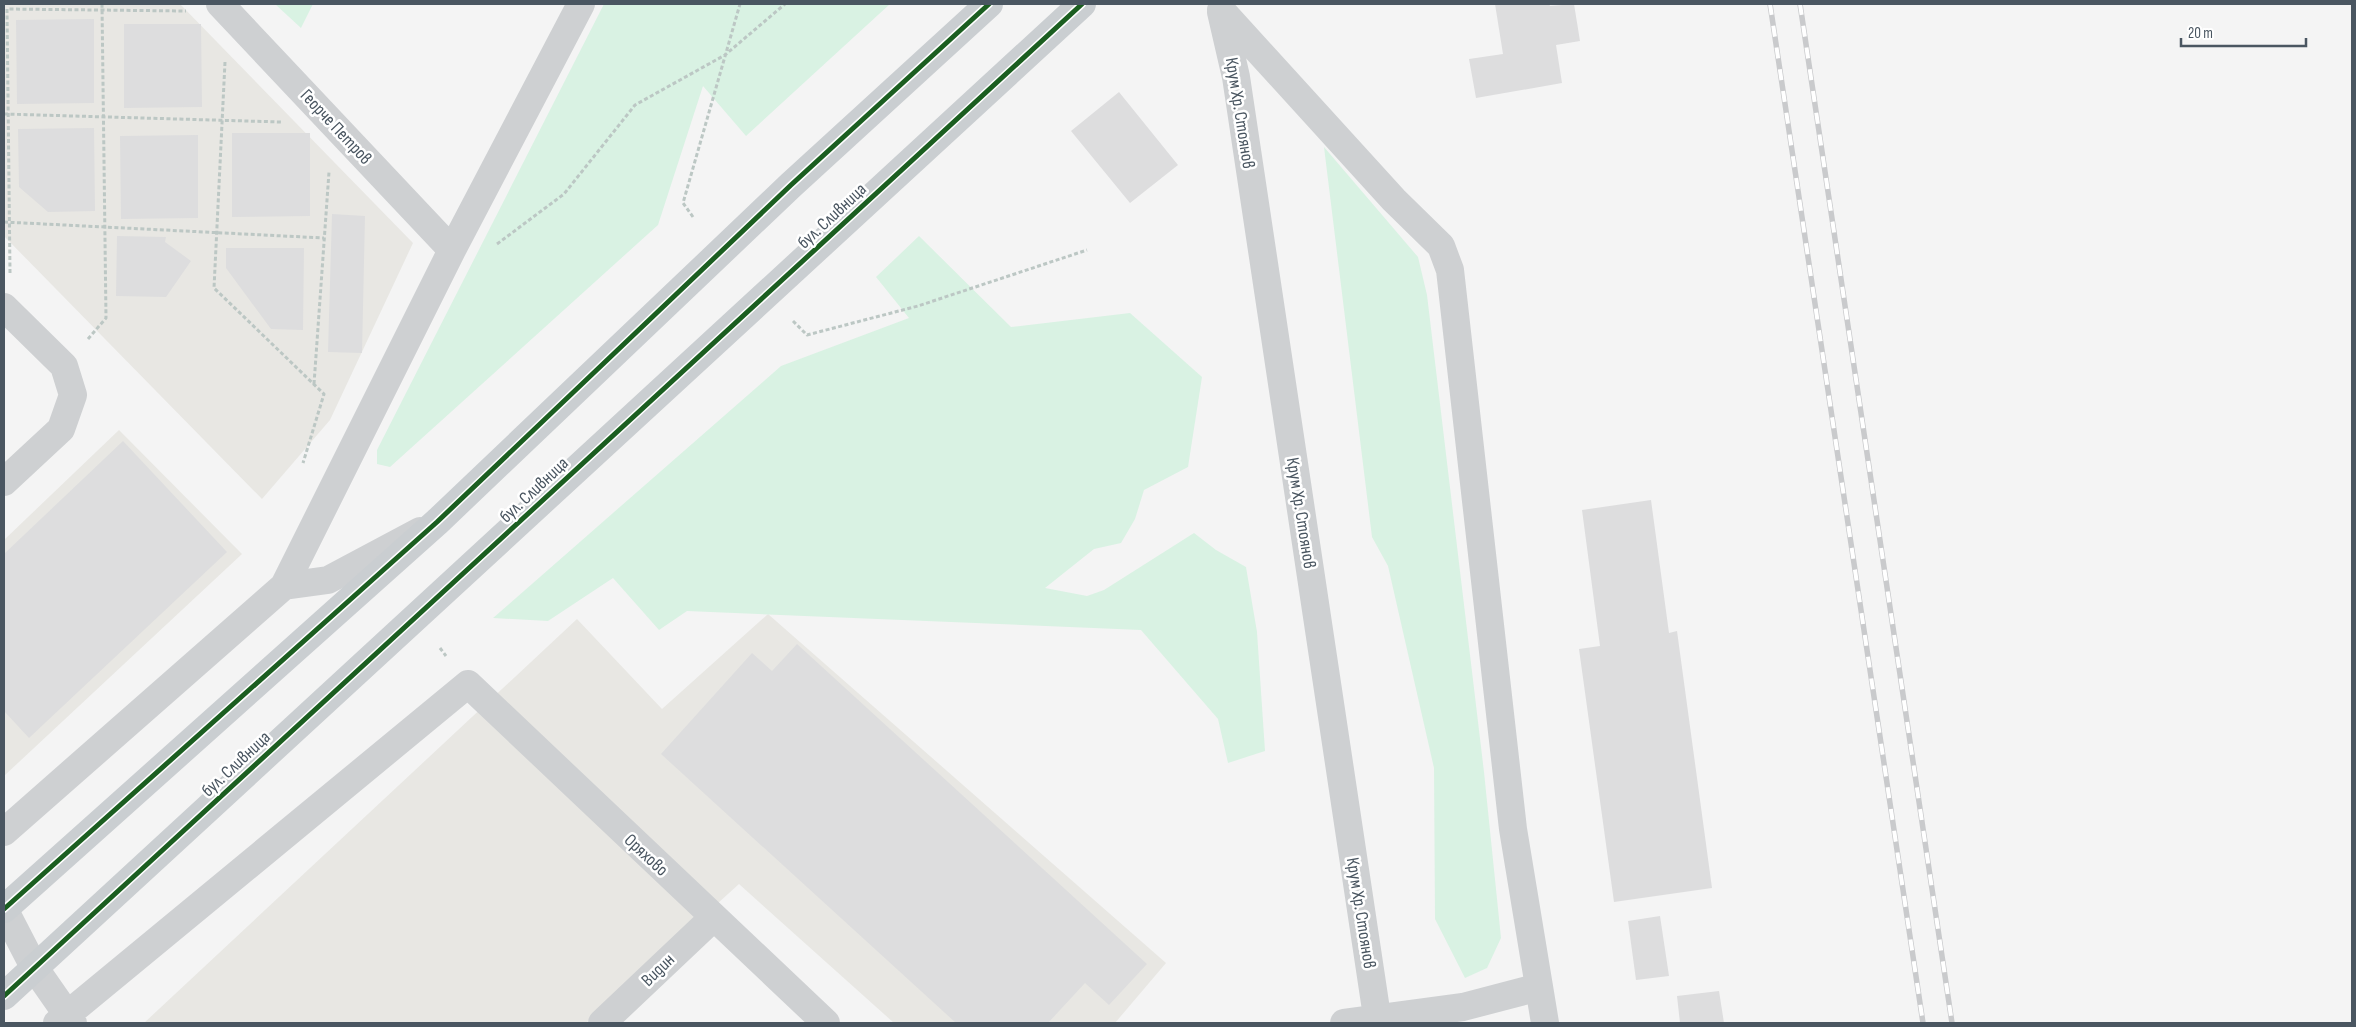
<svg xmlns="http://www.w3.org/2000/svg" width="2356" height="1027" font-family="'Sofia Sans Condensed',sans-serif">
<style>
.commercial{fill:#e8e7e3}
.green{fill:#d9f2e3}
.building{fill:#ddddde}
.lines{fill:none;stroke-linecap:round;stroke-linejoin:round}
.path{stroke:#bcc7c4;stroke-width:3;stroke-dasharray:4 2.5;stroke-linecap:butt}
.minor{stroke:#ced0d2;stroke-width:28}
.major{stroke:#caced1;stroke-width:28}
.rail-casing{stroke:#c9cacc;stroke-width:5.5}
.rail{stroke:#fff;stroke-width:4;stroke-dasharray:11;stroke-linecap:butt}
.cycleway-casing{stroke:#fff;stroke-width:8}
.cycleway{stroke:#1b5e20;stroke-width:5}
.labels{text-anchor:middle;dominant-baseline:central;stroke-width:5;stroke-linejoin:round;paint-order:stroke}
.street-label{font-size:18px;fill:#4a5661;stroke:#fff}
</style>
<rect width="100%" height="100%" fill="#f4f4f4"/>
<!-- commercial -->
<path class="commercial" d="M4,4H180L413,243L330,420L262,499L4,236Z
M119,430L242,554L4,776V540Z
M768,614L1166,963L1115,1023H894L739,884L586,1023H144L577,619L662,709Z"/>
<!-- green -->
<path class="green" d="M275,4H313L301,28Z
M604,4H890L746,136L703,86L658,225L390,467L377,464V450Z
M1324,147L1418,257L1427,295L1484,772L1501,938L1487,968L1465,978L1435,919L1434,768L1388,566L1372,537Z
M919,236L1011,327L1130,313L1202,377L1188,467L1144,490L1135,519L1121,543L1094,549L1045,588L1087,596L1104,590L1194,533L1216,550L1246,567L1257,632L1265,751L1228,763L1218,719L1141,630L687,611L659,630L613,578L548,621L493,618L781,366L909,318L876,277Z"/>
<!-- building -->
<path class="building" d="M1495,4H1549L1550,6L1574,4L1580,41L1556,45L1562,83L1476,98L1469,59L1503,54Z
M94,19V103L17,104L16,20Z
M124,24H201L202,107L124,108Z
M1119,92L1178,165L1130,203L1071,131Z
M94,128L95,211L48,212L19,187L18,129Z
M232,133H310V216L232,217Z
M198,135V218L121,219L120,136Z
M332,214L365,216L362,353L328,352Z
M117,236L166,237L165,242L191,261L166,297L116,296Z
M226,248H304L303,330L271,329L226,268Z
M123,441L227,552L29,738L4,711V554Z
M1651,500L1669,633L1677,631L1712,888L1614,902L1579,649L1600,646L1582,510Z
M797,644L1147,964L1109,1005L1085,983L1048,1023H956L661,754L752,653L772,671Z
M1660,916L1669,976L1636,980L1628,921Z
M1719,991L1724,1023H1680L1677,996Z"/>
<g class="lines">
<!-- path -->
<path class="path" d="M225,62L214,288L324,394L303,463
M4,114L281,122
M693,217L683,203L740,4
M4,222L324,238
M497,244L564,194L635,105L725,55L785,4
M10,273L7,9L186,11
M793,321L807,335L918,306L1087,250
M88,339L106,318L102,4
M314,384L329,172
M440,648L446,656"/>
<!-- minor -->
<path class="minor" d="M220,4L452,250
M1221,10L1394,200L1441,246L1450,270L1513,829L1545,1023
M1221,12L1236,77L1378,1023
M4,307L64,366L73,395L61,429L4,482
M284,586L452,250L581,4
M4,832L284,586L328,580L420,531
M4,909L34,967L73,1023
M57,1023L468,684L826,1023
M602,1023L714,917
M1344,1023L1463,1007L1539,987"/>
<!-- major -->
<path class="major" d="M4,909L437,522L791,185L989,4
M4,996L1082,4"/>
<defs>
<path id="rail" d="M1770,4L1923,1023
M1800,4L1952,1023"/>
</defs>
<!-- rail casing -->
<use href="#rail" class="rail-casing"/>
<!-- rail -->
<use href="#rail" class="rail"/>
<defs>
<path id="cycleway" d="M4,909L437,522L791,185L989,4
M4,996L1082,4"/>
</defs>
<!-- cycleway casing -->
<use href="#cycleway" class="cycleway-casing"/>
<!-- cycleway -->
<use href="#cycleway" class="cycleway"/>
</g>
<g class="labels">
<!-- street labels -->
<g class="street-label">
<text transform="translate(1240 113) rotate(81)">Крум Хр. Стоянов</text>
<text transform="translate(336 127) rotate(47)">Георче Петров</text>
<text transform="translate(832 216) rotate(-43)">бул. Сливница</text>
<text transform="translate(534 490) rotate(-43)">бул. Сливница</text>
<text transform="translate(1301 513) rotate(81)">Крум Хр. Стоянов</text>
<text transform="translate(236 764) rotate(-43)">бул. Сливница</text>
<text transform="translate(646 855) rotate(43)">Оряхово</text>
<text transform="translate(1361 913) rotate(81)">Крум Хр. Стоянов</text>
<text transform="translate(658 970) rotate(-44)">Видин</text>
</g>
</g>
<!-- border -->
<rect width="2356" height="1027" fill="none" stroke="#4a5661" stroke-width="10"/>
<!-- scale -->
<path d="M2181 38v8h125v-8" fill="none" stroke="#4a5661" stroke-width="2.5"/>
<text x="2188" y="38" font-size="15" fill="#4a5661" stroke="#ffffff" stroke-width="4" paint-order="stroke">20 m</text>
</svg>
